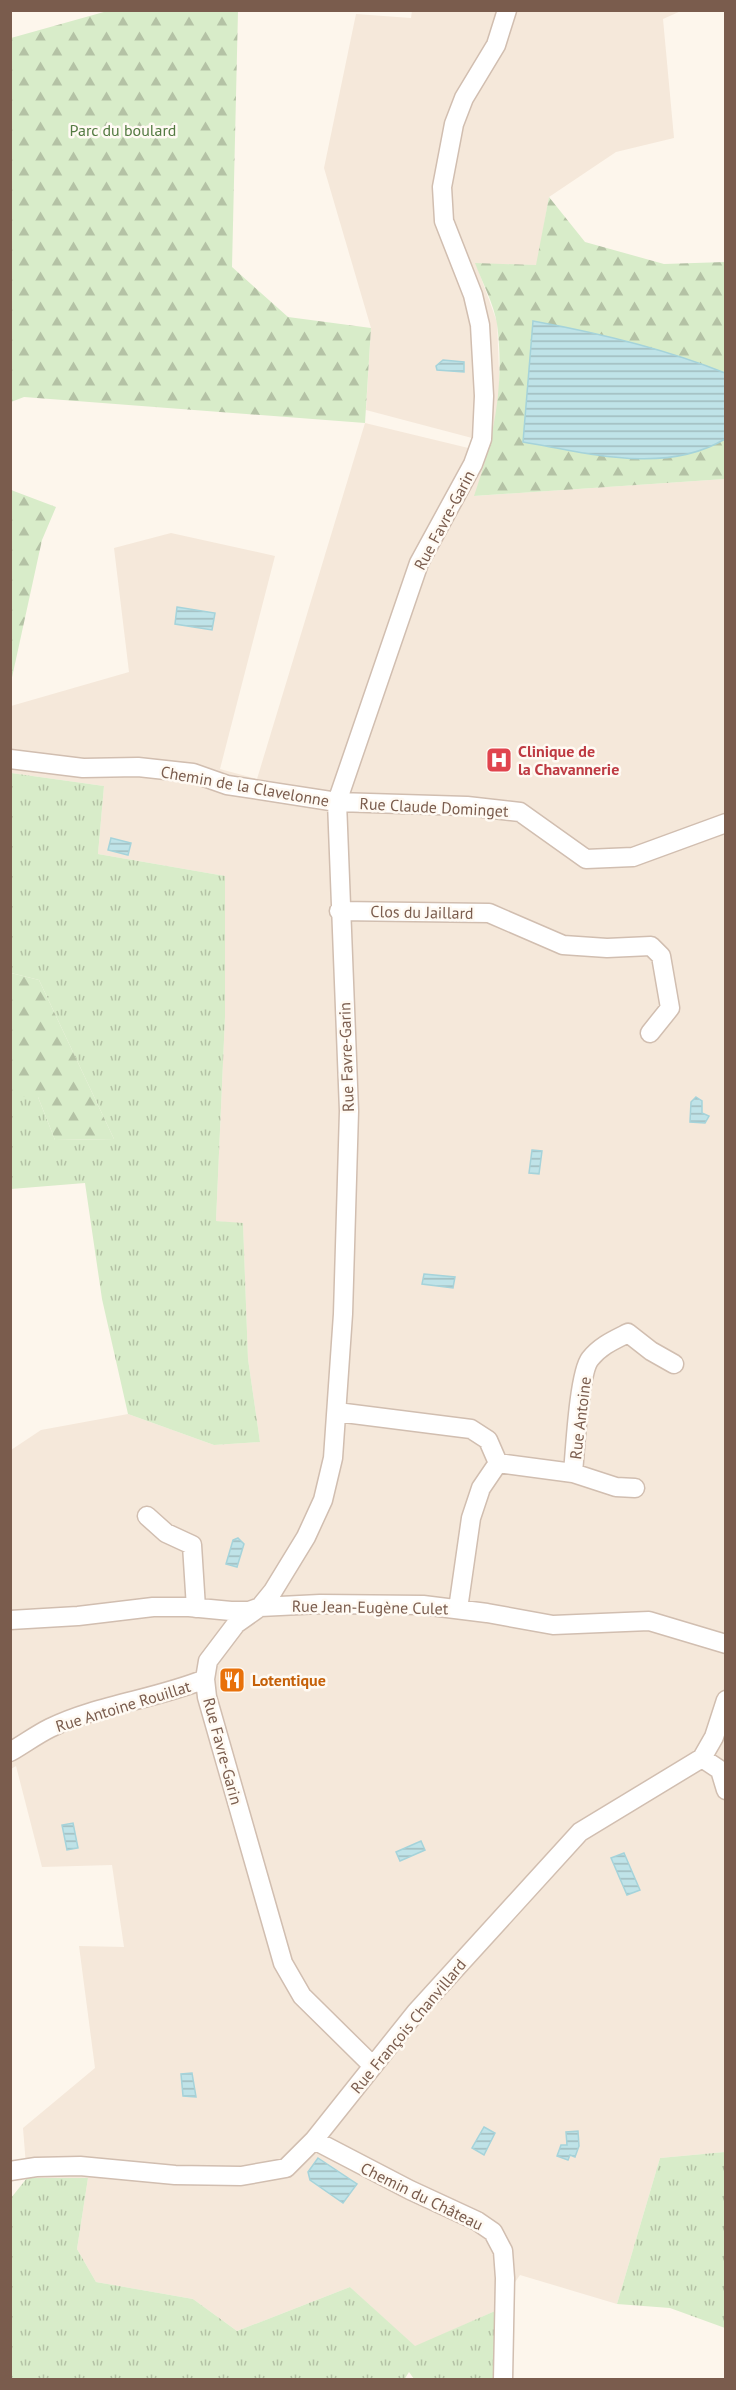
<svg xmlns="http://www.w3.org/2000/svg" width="736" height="2390" font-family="'PT Sans',sans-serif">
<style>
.residential{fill:#f5e8da}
.grass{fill:url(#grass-tufts)}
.forest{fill:url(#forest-firs)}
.water{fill:url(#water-rules);stroke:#a5d3da;stroke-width:1.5}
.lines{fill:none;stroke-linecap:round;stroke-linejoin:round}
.street-casing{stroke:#d1beb0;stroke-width:21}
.street{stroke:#fff;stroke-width:18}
.labels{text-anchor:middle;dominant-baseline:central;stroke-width:5;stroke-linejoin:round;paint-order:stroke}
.park-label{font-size:16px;fill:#537a41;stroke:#fffaf3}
.street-label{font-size:16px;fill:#7a5c4d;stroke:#fffaf3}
.health-label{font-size:16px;font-weight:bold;fill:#be3a42;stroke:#fffaf3;text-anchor:start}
.food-label{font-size:16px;font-weight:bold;fill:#c56008;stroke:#fffaf3;text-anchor:start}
</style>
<defs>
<pattern id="grass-tufts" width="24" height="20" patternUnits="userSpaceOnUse" patternTransform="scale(1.5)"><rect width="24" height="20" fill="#d8ecc9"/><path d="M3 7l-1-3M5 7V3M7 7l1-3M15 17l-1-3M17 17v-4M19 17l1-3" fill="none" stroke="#b4c2a5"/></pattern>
<pattern id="forest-firs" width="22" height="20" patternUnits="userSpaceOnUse" patternTransform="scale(1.5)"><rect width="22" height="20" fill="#d8ecc9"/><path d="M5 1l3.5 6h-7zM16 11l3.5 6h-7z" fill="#b4c2a5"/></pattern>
<pattern id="water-rules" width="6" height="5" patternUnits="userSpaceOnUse" patternTransform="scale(1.5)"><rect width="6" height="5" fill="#bfe3e8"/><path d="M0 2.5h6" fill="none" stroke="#a0bbbe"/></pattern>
</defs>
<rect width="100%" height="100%" fill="#fdf6ec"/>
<!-- residential -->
<path class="residential" d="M412,10L681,11L663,19L674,138L616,152L549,197L537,265L476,264L497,322L500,396L491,443L366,410L371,328L324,168L356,14L411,18Z
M365,423L489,453L475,496L725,479V2152L660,2158L617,2304L520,2275L495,2311L415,2347L350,2287L237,2331L193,2299L96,2282L77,2249L88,2178H27L23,2128L95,2068L79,1946L124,1947L112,1865L42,1867L16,1766L11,1769V1450L41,1430L128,1414L214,1445L260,1442L248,1359L243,1224L216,1221L225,1017V876L98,854L104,786L11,773V706L129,672L114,548L171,533L275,556L220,769L257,779Z"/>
<!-- grass -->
<path class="grass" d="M11,773L104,786L98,854L225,876V1017L216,1221L243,1223L248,1359L260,1442L214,1445L128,1414L102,1299L85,1183L11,1189V1097H38L55,1140L114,1139L39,980L11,973Z
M725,2152V2328L670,2308L617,2304L660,2158Z
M27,2178H88L77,2249L96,2282L193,2299L237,2331L350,2287L415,2346L495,2311V2379H414L409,2372L404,2380H11V2198Z"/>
<!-- forest -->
<path class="forest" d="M111,10L238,11L232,267L288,317L371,328L365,423L24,397L11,402V38Z
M549,197L585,242L664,264L725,262V479L474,496C494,439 505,384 497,324C494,304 482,282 475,263L536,265Z
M11,490L56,507L42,540L11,682Z
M11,973L39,980L114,1139L55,1140L38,1097H11Z"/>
<!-- water -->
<path class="water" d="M533,321C599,333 663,348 725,373V439C665,475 588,453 523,442Z
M443,360L464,362V372L437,370L436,366Z
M177,607L215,613L212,630L175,624Z
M111,838L131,843L128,855L108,850Z
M696,1097L702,1101V1113L709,1116L705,1123L690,1122L691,1102Z
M532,1150L542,1151L539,1174L529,1173Z
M424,1274L455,1277L453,1288L422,1284Z
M238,1538L244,1544L237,1567L226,1564L233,1540Z
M73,1823L78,1848L67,1850L62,1825Z
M421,1841L425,1850L400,1861L396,1852Z
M624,1853L640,1890L627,1895L611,1858Z
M192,2073L196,2097L183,2096L181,2074Z
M484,2127L495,2133L484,2155L472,2148Z
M578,2131L579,2146L575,2157L570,2155L568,2160L557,2156L561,2145H567L566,2132Z
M318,2158L357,2184L343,2203L310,2180L308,2172Z"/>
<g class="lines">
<defs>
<path id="street" d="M10,759L83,768L138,767L193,773L227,785L337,802L467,806L520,812L586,859L633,857L726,823
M339,911L489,913L563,945L607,948L651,946L661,956L670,1008L650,1033
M337,1412L471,1429L488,1440L498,1463L481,1488L471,1518L458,1609
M498,1463L573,1473L616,1487L635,1488
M573,1473C575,1451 579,1373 590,1359C600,1346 614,1340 628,1333L651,1351L674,1364
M147,1516L166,1533L192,1545L196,1608
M10,1620L78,1616L153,1607H189L231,1611H249L260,1607L320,1604L423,1605L487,1613L553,1625L649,1621L726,1644
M10,1752C24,1744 36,1735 50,1728C97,1705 156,1699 205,1679
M702,1758L720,1770L726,1790
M373,2066L302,1996L283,1963L207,1697L205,1679L208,1661L236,1624L260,1607L273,1591L306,1537L323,1500L333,1458L343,1314L349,1111L337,802L419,563L473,464L482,439L484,396L480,325L473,295L444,221L442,187L454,124L464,98L496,45L507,10
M314,2140L410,2190L477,2221L493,2232L503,2251L505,2278L503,2380
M10,2171L36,2167L80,2166L175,2175L241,2176L286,2168L314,2140L416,2012L580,1832L702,1758L714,1737L726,1700"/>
</defs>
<!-- street casing -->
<use href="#street" class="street-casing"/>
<!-- street -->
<use href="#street" class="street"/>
</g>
<!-- icons -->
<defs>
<symbol id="hospital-square" viewBox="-11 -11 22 22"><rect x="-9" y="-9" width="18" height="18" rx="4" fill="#e0444e" stroke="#fffaf3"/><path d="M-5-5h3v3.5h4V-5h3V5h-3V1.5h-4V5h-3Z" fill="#fff"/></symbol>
<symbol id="restaurant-square" viewBox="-11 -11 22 22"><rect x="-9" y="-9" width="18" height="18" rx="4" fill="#e8710a" stroke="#fffaf3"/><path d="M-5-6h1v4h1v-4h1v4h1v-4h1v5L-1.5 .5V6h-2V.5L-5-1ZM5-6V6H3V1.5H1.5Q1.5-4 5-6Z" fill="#fff"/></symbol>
</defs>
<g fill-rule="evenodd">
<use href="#hospital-square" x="484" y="745" width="30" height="30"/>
<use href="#restaurant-square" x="217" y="1665" width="30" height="30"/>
</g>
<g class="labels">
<!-- park labels -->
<g class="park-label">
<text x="123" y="130">Parc du boulard</text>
</g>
<!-- street labels -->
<g class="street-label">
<text transform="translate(444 520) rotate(-62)">Rue Favre-Garin</text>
<text transform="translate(245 786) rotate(10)">Chemin de la Clavelonne</text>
<text transform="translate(434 807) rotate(3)">Rue Claude Dominget</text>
<text transform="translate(422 912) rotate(1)">Clos du Jaillard</text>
<text transform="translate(346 1057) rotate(-92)">Rue Favre-Garin</text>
<text transform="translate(580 1418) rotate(-83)">Rue Antoine</text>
<text transform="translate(370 1607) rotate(1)">Rue Jean-Eugène Culet</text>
<text transform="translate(123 1706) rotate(-17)">Rue Antoine Rouillat</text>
<text transform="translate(223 1751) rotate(75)">Rue Favre-Garin</text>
<text transform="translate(408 2026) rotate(-50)">Rue François Chanvillard</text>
<text transform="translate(422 2196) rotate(26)">Chemin du Château</text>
</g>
<!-- health labels -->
<g class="health-label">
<text x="518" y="751">Clinique de<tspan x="518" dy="18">la Chavannerie</tspan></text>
</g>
<!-- food labels -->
<g class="food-label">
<text x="252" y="1680">Lotentique</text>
</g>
</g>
<!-- border -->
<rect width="736" height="2390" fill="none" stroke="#7a5c4d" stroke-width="24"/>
</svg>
